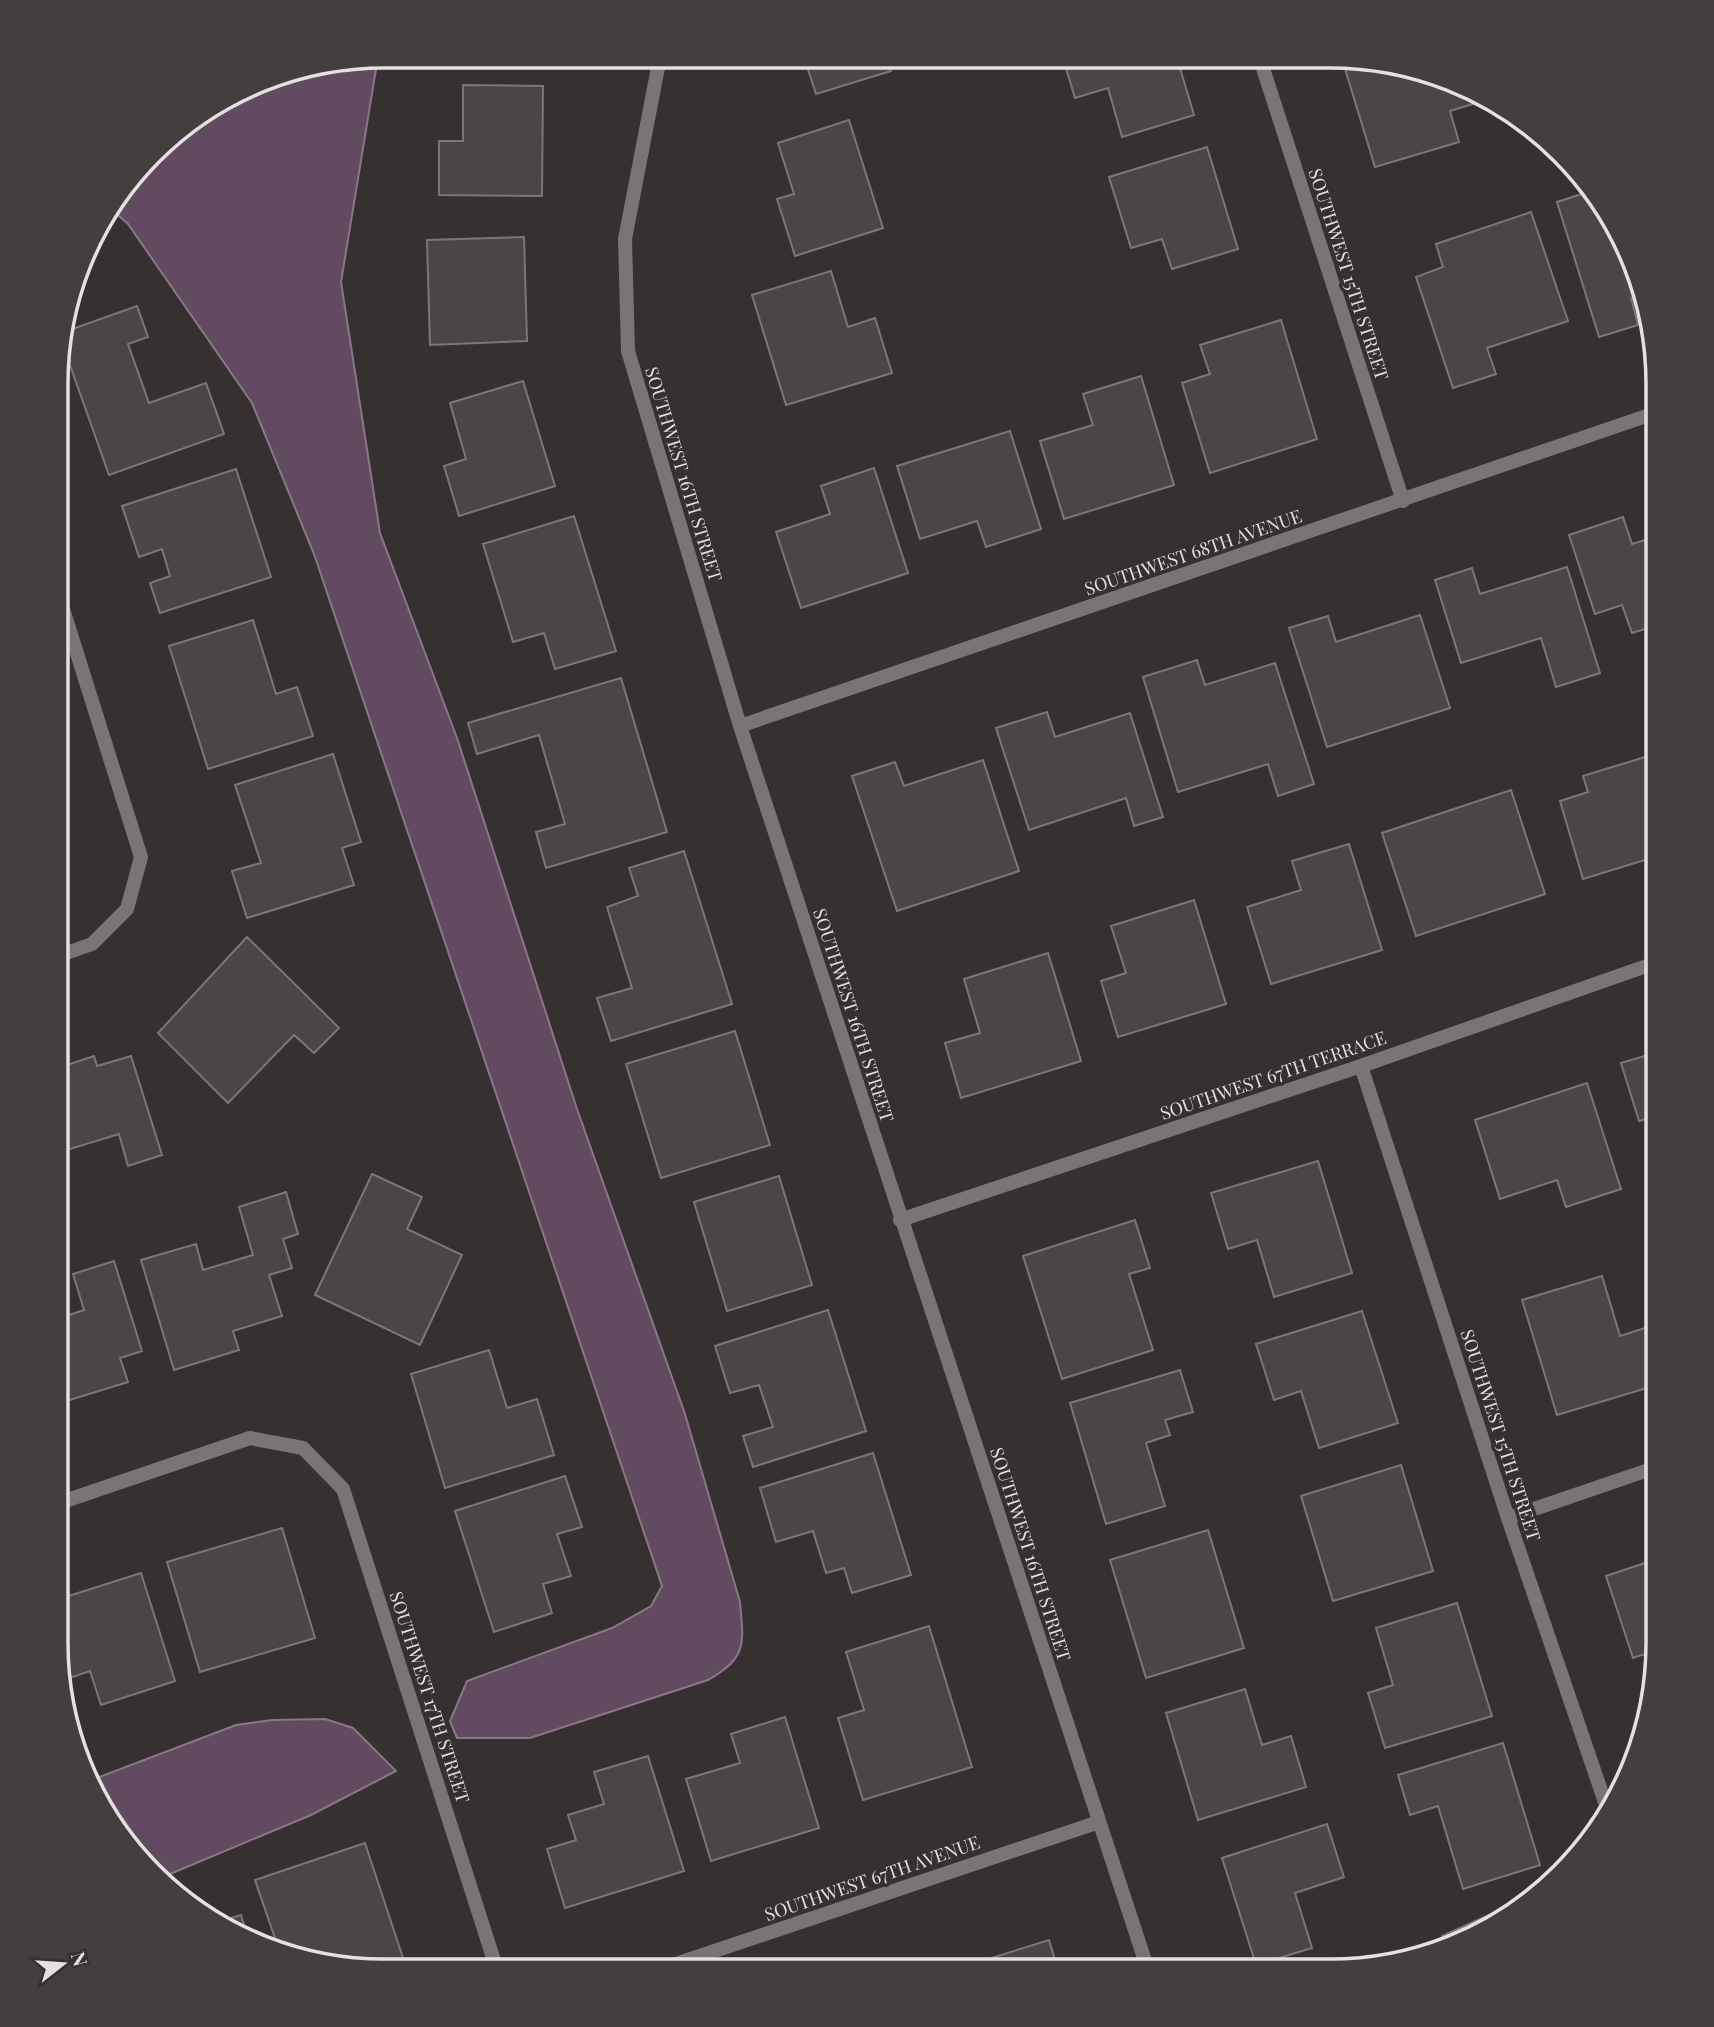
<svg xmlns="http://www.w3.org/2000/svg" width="1714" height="2027" font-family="'Playfair Display',serif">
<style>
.water{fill:#624a60;stroke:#897787;stroke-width:2}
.building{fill:#4a4547;stroke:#7c7679;stroke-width:2}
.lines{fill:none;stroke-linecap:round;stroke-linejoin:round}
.street{stroke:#787574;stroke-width:14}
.labels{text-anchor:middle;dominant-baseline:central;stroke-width:7;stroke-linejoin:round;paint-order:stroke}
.street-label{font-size:18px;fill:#e5e1e1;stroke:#363031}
.rim{fill:none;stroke:#e5e1e1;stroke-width:3.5}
</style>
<rect width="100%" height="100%" fill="#363031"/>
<!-- water -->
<path class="water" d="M378,57L341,282L380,533L457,738L577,1109L685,1414L740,1602C744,1644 747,1658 708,1680L530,1738H457L450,1721L467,1681L612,1628L651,1606L662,1586L314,554L252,403L128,224L110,208L168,137L278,74Z
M325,1719L353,1728L396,1771L311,1815L158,1879L152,1875L100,1807L89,1781L236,1725L272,1720Z"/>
<!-- building -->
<path class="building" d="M804,57H887L891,71L816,94Z
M1063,58H1177L1194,115L1122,137L1108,88L1075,98Z
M1342,59H1373L1471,96L1473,104L1450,111L1459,142L1375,167Z
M463,85L543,86L542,196L439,195V141H463Z
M849,120L883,228L795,256L777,199L794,194L778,143Z
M1207,147L1238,249L1172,269L1162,239L1131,248L1109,177Z
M1588,192L1614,220L1645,294L1631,298L1638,325L1599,337L1557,202Z
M1531,212L1568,321L1487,348L1496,374L1453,388L1416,277L1443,267L1436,244Z
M524,237L527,341L430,345L427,240Z
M831,271L848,327L875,318L892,373L786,405L752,295Z
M137,306L148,337L128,344L149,403L206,383L224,434L109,475L60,337L61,333Z
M1281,320L1317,439L1210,473L1182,383L1210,374L1200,345Z
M1141,376L1174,485L1064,519L1040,441L1093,425L1083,394Z
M523,381L555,486L459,516L444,466L466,459L450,403Z
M1010,431L1041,529L986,547L977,521L920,539L897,466Z
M874,468L908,573L801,608L776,532L830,514L821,486Z
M236,469L271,577L160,613L150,583L170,576L162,549L139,557L122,506Z
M574,516L616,651L555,669L544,633L513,642L483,544Z
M1623,517L1632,544L1658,536V625L1632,633L1622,605L1595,614L1569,535Z
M1567,567L1600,673L1556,687L1541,638L1461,663L1435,580L1472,568L1480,594Z
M1420,615L1450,708L1327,747L1289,628L1328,616L1336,642Z
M253,620L276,694L297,687L313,736L208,769L169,646Z
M1197,660L1205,685L1275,663L1314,784L1278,796L1268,764L1178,792L1143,677Z
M621,678L667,832L546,868L536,832L565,824L539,735L477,754L468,723Z
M1047,712L1055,737L1130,713L1163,817L1134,826L1126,798L1029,830L996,728Z
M1658,753V856L1583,879L1560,801L1588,792L1583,776Z
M333,754L361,842L342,848L354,885L247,918L232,871L261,863L235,785Z
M983,760L1019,871L897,911L852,776L895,762L904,786Z
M1511,790L1545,894L1416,936L1382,833Z
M58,836L67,867L58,870Z
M1349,844L1382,950L1271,984L1247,907L1301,890L1292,861Z
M684,851L732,1004L611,1041L597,998L632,988L607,907L638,896L629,868Z
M1194,900L1226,1004L1118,1037L1101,981L1126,973L1111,926Z
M247,937L339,1028L314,1053L294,1035L228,1103L158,1033Z
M1048,953L1081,1061L961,1098L945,1043L980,1033L964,979Z
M735,1031L770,1145L661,1178L626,1064Z
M62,1050L67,1065L94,1056L97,1066L131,1056L162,1155L128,1166L119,1134L57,1153V1052Z
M1658,1052V1116L1639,1121L1621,1063Z
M1587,1083L1621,1189L1566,1207L1557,1180L1500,1199L1475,1120Z
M1318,1161L1352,1273L1274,1297L1257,1240L1228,1249L1211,1193Z
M372,1174L422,1197L407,1229L462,1255L420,1345L315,1295Z
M779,1176L812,1285L727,1311L694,1202Z
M286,1192L298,1234L283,1239L292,1268L269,1275L282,1316L233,1331L239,1350L174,1370L141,1260L196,1244L203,1270L253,1255L239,1207Z
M1135,1220L1150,1268L1129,1274L1153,1350L1062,1379L1023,1256Z
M114,1261L142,1351L120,1358L128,1382L57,1404V1319L84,1310L73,1274Z
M1602,1276L1620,1336L1651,1326L1657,1349V1385L1557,1415L1522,1300Z
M828,1310L866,1431L753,1467L743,1436L773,1427L759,1385L730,1393L715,1346Z
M1362,1311L1398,1423L1319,1448L1301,1391L1274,1400L1256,1344Z
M489,1350L507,1408L537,1399L554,1455L445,1488L411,1374Z
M1180,1370L1193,1412L1165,1420L1170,1435L1146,1443L1165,1506L1106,1524L1070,1403Z
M873,1453L911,1575L852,1593L844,1568L826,1573L813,1531L776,1542L760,1488Z
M1401,1465L1433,1571L1333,1601L1301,1496Z
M565,1476L582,1527L557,1534L571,1576L543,1584L552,1613L494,1632L455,1511Z
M282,1528L315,1638L200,1672L167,1562Z
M1208,1530L1244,1648L1146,1678L1110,1560Z
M1657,1559V1650L1633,1658L1606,1576Z
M141,1573L175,1681L101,1705L90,1671L61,1681L56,1644V1600Z
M1457,1603L1492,1716L1385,1748L1368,1693L1393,1685L1376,1628Z
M929,1626L972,1767L863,1800L838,1718L864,1710L846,1652Z
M1245,1689L1262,1745L1291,1736L1306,1787L1198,1820L1166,1713Z
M785,1717L819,1828L711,1861L686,1779L740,1763L731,1734Z
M1503,1743L1540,1865L1463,1889L1438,1806L1410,1815L1398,1775Z
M648,1756L684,1871L565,1908L547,1849L576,1840L568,1815L604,1804L594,1772Z
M1327,1824L1344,1877L1295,1893L1312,1948L1256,1965L1222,1858Z
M365,1843L407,1970H362L277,1944L255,1880Z
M1542,1891L1494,1927L1444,1942L1442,1936Z
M241,1915L247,1935L215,1923Z
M1049,1940L1058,1970H953Z"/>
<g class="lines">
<!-- street -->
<path class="street" d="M660,57L625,239L628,351L740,726L1148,1970
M1260,59L1403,501
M740,726L1658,412
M58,956L92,944L127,909L141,857L58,593
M1361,1066L1508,1518L1609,1814
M900,1220L1361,1066L1658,962
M56,1504L250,1438L303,1448L343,1489L497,1970
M1508,1518L1657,1467
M658,1970L1099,1822"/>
</g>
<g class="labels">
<!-- street labels -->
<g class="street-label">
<text transform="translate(1349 274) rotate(72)">SOUTHWEST 15TH STREET</text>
<text transform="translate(684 474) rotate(73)">SOUTHWEST 16TH STREET</text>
<text transform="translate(1193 552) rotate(-19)">SOUTHWEST 68TH AVENUE</text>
<text transform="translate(854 1015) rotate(72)">SOUTHWEST 16TH STREET</text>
<text transform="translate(1273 1075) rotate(-19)">SOUTHWEST 67TH TERRACE</text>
<text transform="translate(1501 1435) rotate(72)">SOUTHWEST 15TH STREET</text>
<text transform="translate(1031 1554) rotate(72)">SOUTHWEST 16TH STREET</text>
<text transform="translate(430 1697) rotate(72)">SOUTHWEST 17TH STREET</text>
<text transform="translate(872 1878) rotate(-19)">SOUTHWEST 67TH AVENUE</text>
</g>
</g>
<!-- crop -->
<path d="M0 0H1714V2027H0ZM384 68H1330A316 316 0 0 1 1646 384V1643A316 316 0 0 1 1330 1959H384A316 316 0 0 1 68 1643V384A316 316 0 0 1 384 68Z" fill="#443e3f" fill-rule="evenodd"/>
<path class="rim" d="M384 68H1330A316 316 0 0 1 1646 384V1643A316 316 0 0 1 1330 1959H384A316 316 0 0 1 68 1643V384A316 316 0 0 1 384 68Z"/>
<!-- north arrow -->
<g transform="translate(63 1964) rotate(73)" stroke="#363031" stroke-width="5" paint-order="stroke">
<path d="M0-5L12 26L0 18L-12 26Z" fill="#e5e1e1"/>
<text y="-10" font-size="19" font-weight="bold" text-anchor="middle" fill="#e5e1e1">N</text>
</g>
</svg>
